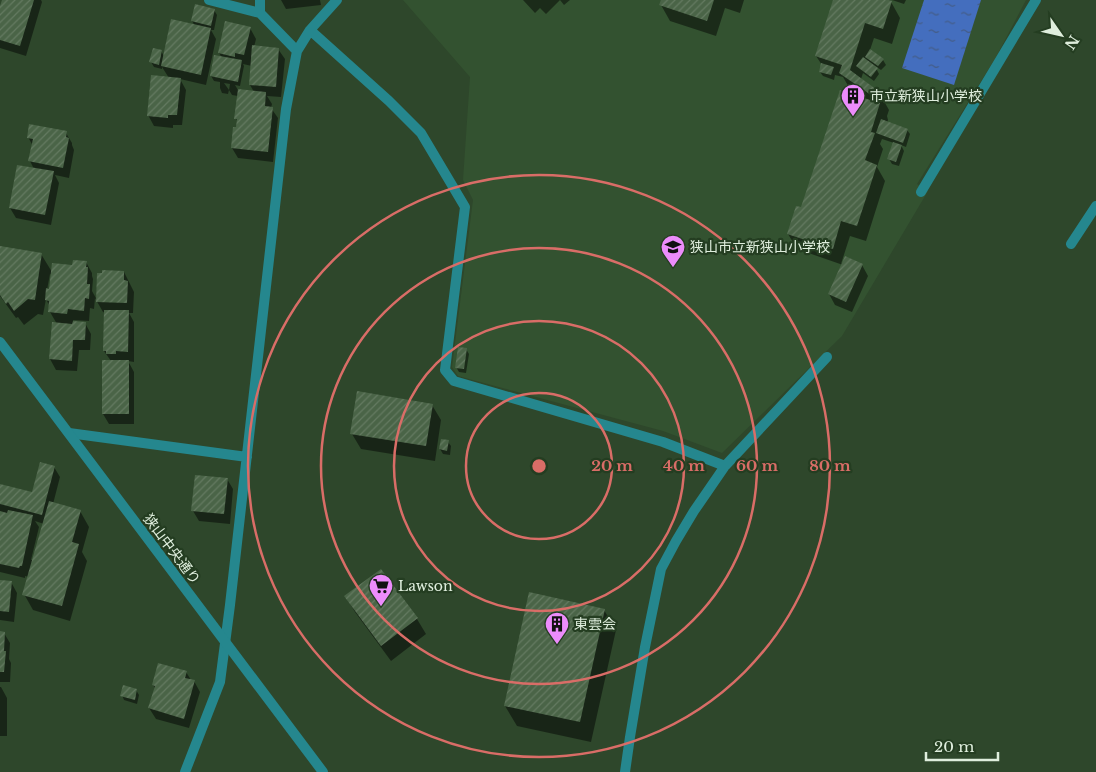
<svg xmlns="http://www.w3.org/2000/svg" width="1096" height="772" font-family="'Libre Baskerville','Noto Sans JP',serif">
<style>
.built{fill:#335230}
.water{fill:url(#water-ripples)}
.shadow{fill:#0007;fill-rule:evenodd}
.building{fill:url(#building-hatch)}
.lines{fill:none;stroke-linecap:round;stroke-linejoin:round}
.minor{stroke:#25878e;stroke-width:10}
.tertiary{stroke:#25878e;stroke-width:10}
.ring{fill:none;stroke:#d96d67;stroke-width:2.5}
.labels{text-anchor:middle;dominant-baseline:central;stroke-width:4.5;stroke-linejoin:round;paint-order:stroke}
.poi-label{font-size:14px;fill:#dfeedd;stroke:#243d21;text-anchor:start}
.street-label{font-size:14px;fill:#dfeedd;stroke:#243d21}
.centre{fill:#d96d67;stroke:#243d21;stroke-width:2.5}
.ring-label{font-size:15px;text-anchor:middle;font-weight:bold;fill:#d96d67;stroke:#243d21;stroke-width:4.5;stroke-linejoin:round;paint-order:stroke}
</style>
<defs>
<pattern id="water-ripples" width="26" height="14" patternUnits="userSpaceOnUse" patternTransform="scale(1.25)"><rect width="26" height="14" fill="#446ebe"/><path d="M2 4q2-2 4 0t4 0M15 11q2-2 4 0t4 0" fill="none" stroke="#445c86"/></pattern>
<pattern id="building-hatch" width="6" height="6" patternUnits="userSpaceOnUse" patternTransform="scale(1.25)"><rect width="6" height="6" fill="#4a6447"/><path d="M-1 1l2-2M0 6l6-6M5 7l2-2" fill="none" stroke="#647a61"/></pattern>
</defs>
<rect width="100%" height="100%" fill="#2e472b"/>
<!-- built -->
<path class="built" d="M403,0H1026L995,59L917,184L928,191L842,336L722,453L663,431L458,376L452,367L473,200L463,180L470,77Z"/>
<!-- water -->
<path class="water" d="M924,0H981L954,85L902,68Z"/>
<!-- shadow -->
<path class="shadow" d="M3,0H41L42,2L26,56L0,48V10Z
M281,0H320L321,5L286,9Z
M523,0H570L564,5L560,0L546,14L540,8L535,13Z
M662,0H744L740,13L725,8L716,36L670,21L661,5Z
M834,0H890L900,18L892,44L874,38L870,50L883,60L886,65L881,70L875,66L879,74L874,81L863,73L861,79L880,94L889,110L887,116L888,120L887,123L907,130L910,134L906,147L901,145L904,151L899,166L892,164L889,159L894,143L882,139L880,144L883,149L877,167L885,181L866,241L850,236L841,264L846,258L862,265L868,276L852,312L835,305L829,294L843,265L797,249L788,234L863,98L850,89L843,77L835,75L834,80L823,76L820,72L822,65L816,56Z
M892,0H906L904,4Z
M214,10L217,15L214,30H211L216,39L206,85L180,79L186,90L182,125H173V128L154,126L148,115L169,78L162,67V69L154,67L151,62L161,51L164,56L195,26L192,21Z
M250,28L256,39L254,47L278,49L285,59L281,97L267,96L272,104L271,108L278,118L273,162L238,158L232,148L238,123L236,118L238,96L232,95L229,90L230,84L224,83L229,90L228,94L222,93L220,88V82L214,81L211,76L222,58L219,53ZM243,64L252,66L250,85L254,92L238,90L235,85L240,86L244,66Z
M66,133L72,143V145L74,150L69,178L55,175L59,183L51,225L16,218L10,208L34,169L30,161L33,146L28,137Z
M0,247L41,254L52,272L86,262L92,273V276L93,279L92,291L97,300L124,272L134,292L133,313H129L134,322V362L128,361L134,372V424H109L103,414L111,361L104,351L105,313L103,312L95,298L94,309L90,308L89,321L73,320V322L85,323L91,334L90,350H79L77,371L56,370L50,359L53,324H57L50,312V307L46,299L43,315L38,314L24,325L18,317L16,318L0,296ZM50,274L52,275L50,290H47Z
M466,349L469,354L466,373L459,372L456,367Z
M432,405L441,420L435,461L361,449L352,434Z
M448,442L451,446L450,455L443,454L440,449Z
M54,467L60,477L53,504L80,511L89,527L82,552L87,561L70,621L33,610L24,594L29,577L25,576V578L0,572V485L33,494ZM35,521L44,524L33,560H31L39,527Z
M227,479L233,489L230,524L199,521L193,511Z
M381,571L417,619L426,634L391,661L355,612L346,597Z
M0,581L11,582L17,593L14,622L0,620Z
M604,610L616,630L591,742L517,726L505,706Z
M0,633H4L10,643L9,659L11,663L10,682H0Z
M186,672L191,680L194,681L200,692L189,728L156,719L149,708L155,689L153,684Z
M0,687H1L7,698V736H0Z
M136,690L139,695L137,704L124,700L122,695Z"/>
<!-- building -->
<path class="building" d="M2,0H34L20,46L0,40V6Z
M661,0H714L707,21L659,5Z
M833,0H889L892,1L883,29L865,23L850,70L881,93L877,102L880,103L871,132L875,133L865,160L877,165L857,226L841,221L833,249L787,234L796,206L801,207L840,90L870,100L871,95L839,73L842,65L815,56Z
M195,4L215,9L211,26L191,21Z
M171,19L211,28L201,75L161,66Z
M225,21L251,27L244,55L235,53V57L218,53Z
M252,45L279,48L276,87L249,85Z
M153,48L162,50L159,65L149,62Z
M870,49L884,59L878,66L865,57Z
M214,55L242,60L238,82L210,76Z
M863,57L878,68L871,77L856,66Z
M821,63L834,67L831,75L819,72Z
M151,75L181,78L177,115H168V118L147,116Z
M238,89L266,92L265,106L273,107L268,152L231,148L233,127H236L237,119H234Z
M881,119L908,129L903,143L876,133Z
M29,124L67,131L66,137L69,138L63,168L28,161L33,139L27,138Z
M893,142L902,145L896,162L887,159Z
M17,165L54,171L45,215L9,208Z
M0,246L42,253L35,300L28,299L14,311L8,302L6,304L0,295Z
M845,256L863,264L846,302L828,294Z
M73,260L87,261L86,267H88L87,284H90L89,299L85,298L84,311L68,309L67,314L48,312L49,301L45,300L46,288L49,289L52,263L72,265Z
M102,270L124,271V280L128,281L127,303L96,302L97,273H102Z
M104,310H129L128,352L116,351V354H106V351H103Z
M73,321L86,322L85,340H73L72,361L49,359L52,322L72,324Z
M458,347L467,348L464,369L455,368Z
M102,360H129V414H102Z
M357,391L433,404L426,446L350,434Z
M441,439L449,440L447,451L439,449Z
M40,462L55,466L42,515L0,504V484L32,492Z
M195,475L228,478L224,514L191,511Z
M49,501L81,510L72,542L79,544L62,606L22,595Z
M8,510L33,515L22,566H20L19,568L0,564V511L7,513Z
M381,569L418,618L381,646L344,596Z
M0,580L12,581L9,612L0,611Z
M529,592L605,609L580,722L504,706Z
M0,631L5,632L4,651H6L4,672H0Z
M158,663L187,671L185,678L195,680L184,719L148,708L155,686L152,685Z
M123,685L137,689L135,700L120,696Z"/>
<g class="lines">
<!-- minor -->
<path class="minor" d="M209,0L260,13
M260,0V13L297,51
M310,30L389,101L421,133L465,207L445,370L454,381L663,442L725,466
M921,192L1036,0
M1071,244L1096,206
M69,433L247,457
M185,772L220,682L230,605L286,109L297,51L310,30L337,0
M625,772L630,737L645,647L661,569L676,541L694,511L725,466L827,357"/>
<!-- tertiary -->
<path class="tertiary" d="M0,342L323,772"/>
</g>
<!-- distance rings -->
<g class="ring">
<circle cx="539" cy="466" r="73"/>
<circle cx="539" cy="466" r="145"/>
<circle cx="539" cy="466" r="218"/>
<circle cx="539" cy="466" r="291"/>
</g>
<!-- icons -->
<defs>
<symbol id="building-pin" viewBox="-11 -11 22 30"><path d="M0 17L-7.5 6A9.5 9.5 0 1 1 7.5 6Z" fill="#ec8cfb" stroke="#243d21"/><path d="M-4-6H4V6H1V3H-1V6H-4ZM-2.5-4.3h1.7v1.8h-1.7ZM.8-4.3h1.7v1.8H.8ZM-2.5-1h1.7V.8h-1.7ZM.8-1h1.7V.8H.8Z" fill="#111"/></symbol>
<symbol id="school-pin" viewBox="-11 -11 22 30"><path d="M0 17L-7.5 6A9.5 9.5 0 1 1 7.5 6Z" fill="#ec8cfb" stroke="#243d21"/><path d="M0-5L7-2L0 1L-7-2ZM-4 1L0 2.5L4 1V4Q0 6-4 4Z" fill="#111"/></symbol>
<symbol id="supermarket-pin" viewBox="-11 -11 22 30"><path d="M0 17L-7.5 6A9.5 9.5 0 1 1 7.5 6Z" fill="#ec8cfb" stroke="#243d21"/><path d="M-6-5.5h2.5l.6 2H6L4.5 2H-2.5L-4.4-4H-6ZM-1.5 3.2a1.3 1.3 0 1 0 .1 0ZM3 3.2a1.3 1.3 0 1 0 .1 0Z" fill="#111"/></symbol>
</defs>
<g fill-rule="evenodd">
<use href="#building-pin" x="839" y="82" width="28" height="38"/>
<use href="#school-pin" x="659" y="233" width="28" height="38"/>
<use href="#supermarket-pin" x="367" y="572" width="28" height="38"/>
<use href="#building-pin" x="543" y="610" width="28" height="38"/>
</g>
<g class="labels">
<!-- poi labels -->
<g class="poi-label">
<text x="870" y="96">市立新狭山小学校</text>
<text x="690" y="247">狭山市立新狭山小学校</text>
<text x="398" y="586">Lawson</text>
<text x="574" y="624">東雲会</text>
</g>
<!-- street labels -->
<g class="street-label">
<text transform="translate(172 549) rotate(53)">狭山中央通り</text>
</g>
</g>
<circle cx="539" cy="466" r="8" class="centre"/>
<g class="ring-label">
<text x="612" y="471">20 m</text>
<text x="684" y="471">40 m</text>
<text x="757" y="471">60 m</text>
<text x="830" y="471">80 m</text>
</g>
<!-- north arrow -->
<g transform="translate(1061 35) rotate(124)" stroke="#243d21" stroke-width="4" paint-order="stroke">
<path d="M0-4L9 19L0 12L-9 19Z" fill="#dfeedd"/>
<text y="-8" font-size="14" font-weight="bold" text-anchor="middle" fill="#dfeedd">N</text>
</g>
<!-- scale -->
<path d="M926 752v8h72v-8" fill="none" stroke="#dfeedd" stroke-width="2.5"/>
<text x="934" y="752" font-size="15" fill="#dfeedd" stroke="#243d21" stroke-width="4" paint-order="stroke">20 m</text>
</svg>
